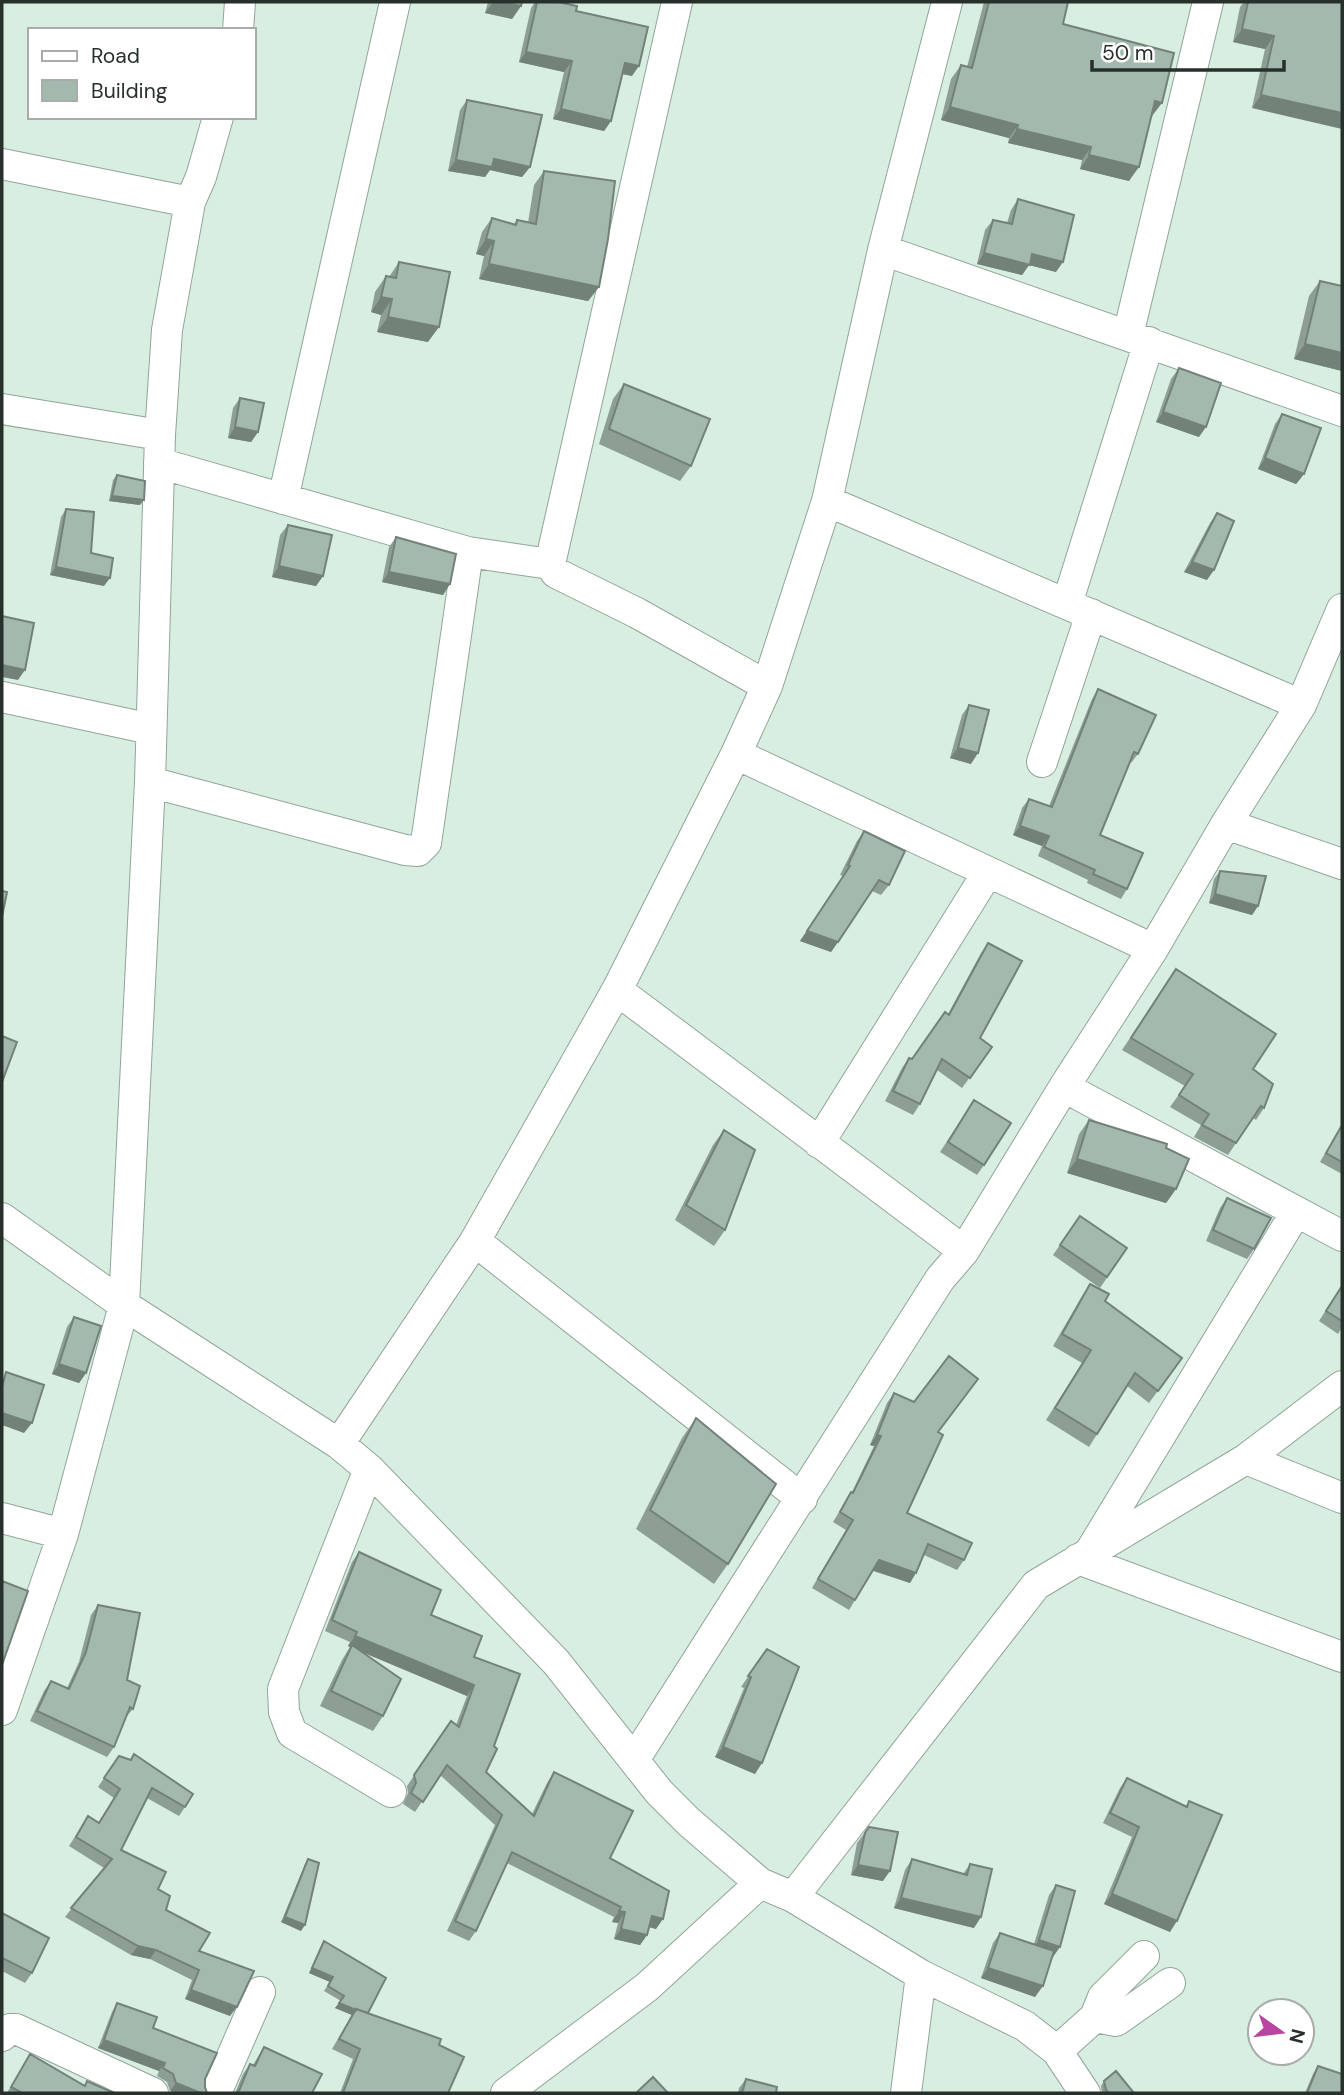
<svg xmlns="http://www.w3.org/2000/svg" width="1344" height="2095" font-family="'DM Sans',sans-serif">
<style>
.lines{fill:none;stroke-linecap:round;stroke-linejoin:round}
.minor-casing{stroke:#91a59a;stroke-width:32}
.minor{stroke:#fff;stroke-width:30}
.wall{fill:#8d9f95}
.shaded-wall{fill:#738279}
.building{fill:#a4b9ad;stroke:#738279;stroke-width:2}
</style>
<rect width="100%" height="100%" fill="#d8eee1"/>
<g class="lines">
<defs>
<path id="minor" d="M677,2L550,564L556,573L637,613L767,686
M238,30L240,2
M2,164L190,202
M883,250L1342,411
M1128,335L1208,2
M2,409L160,435
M159,463L468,552
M283,499L395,2
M827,501L1301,705
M1067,604L1149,342
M2,697L151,729
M736,754L1153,949
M1042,762L1091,614
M150,782L405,850L418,851L426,843L468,552L550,564
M1226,824L1342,864
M617,990L964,1251
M1064,1087L1342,1236
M819,1143L988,872
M2,1218L124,1305L339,1444L369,1469L556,1662L659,1792L689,1822L760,1883L793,1897L921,1975L1025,2026L1057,2051L1085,2093
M475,1241L802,1499
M339,1444L475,1241L617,990L736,754L767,686L827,501L883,250L947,2
M1246,1459L1342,1498
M369,1469L283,1689L284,1712L292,1733L391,1792
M2,1518L63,1534
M1091,1550L1296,1212
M1078,1559L1342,1657
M2,1710L63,1534L124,1305L150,782L160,435L167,330L190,202L201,177L218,117
M634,1760L940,1279L964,1251L1064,1087L1153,949L1226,824L1301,705L1342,609
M793,1897L1036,1585L1246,1459L1342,1386
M1095,2017L1116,2021L1170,1983
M2,2036L10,2029H16L153,2093
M1057,2051L1095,2017L1103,1997L1144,1956
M216,2093L260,1992
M506,2093L647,1987L760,1883
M906,2093L921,1975"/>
</defs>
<!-- minor casing -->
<use href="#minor" class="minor-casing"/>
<!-- minor -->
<use href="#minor" class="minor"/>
</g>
<!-- wall -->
<path class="wall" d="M488,2H522L521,6L512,19L485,13Z
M535,2H558L576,11L632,76L622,74L611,121L604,131L553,119L564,72L519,62L531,8Z
M984,2H1068L1063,24L1152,116H1151L1129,181L1080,169L1082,160L1008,143L1009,138L941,120L951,79L961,65L967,67Z
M1244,2H1342L1252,108L1265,49L1233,42L1240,7Z
M467,100L530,167L522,177L490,170L485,177L448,171L460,110Z
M544,171L599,287L588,301L479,279L484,256L476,254L482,232L492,218L514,224L517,220L528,223L534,185Z
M1018,199L1056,272L1029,265L1022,275L977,264L985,230L993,220L1007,223L1011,210Z
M399,262L428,342L377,332L381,315L371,312L375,292L386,276L389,277Z
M1320,281L1342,371L1294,359L1309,296Z
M1179,368L1199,437L1156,422L1171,379Z
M624,384L691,466L680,481L599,444L613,399Z
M240,398L258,432L251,442L228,438L233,408Z
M1282,414L1304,474L1296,484L1258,469L1275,424Z
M117,475L140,505L109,501L113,480Z
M66,509L104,586L50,575L61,517Z
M1217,513L1207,580L1184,572L1210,523Z
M288,525L323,576L316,586L272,577L280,535Z
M396,537L450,584L443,595L382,582L389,547Z
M1098,689L1138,754L1131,763L1130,762L1100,835L1127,889L1121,899L1087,883L1088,880L1038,856L1042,846L1013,835L1022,808L1029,799L1049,806L1092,699Z
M969,705L971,764L950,758L962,715Z
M864,831L889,885L881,895L872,891L831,952L800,941L843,876L840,875L857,841Z
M1220,871L1258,906L1252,915L1209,903L1214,879Z
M988,943L980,1038L992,1047L962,1088L937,1070L920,1104L913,1115L885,1101L902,1068L909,1058L912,1059L948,1014L981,953Z
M1176,969L1253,1069L1264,1108L1256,1120L1253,1118L1228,1155L1194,1137L1201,1125L1170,1107L1185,1086L1122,1050Z
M974,1100L984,1165L977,1175L940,1152Z
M1089,1120L1166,1148L1176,1189L1166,1203L1067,1173L1079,1134Z
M1342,1124V1174L1320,1162Z
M724,1130L725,1230L714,1246L675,1220L713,1145Z
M1227,1198L1254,1249L1247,1259L1206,1241L1220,1208Z
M1080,1216L1127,1248L1100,1288L1053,1255Z
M1090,1284L1105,1301L1182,1358L1149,1403L1127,1386L1089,1447L1046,1420L1082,1363L1053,1346L1082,1296Z
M1342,1285V1327L1338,1334L1319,1321Z
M74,1317L86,1373L79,1383L52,1374L67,1327Z
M894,1393L939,1432L907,1513L964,1560L957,1570L924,1555L910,1583L873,1571L849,1610L812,1588L846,1530L833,1522L845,1502L852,1492L874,1446L870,1445L887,1403Z
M696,1418L728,1564L714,1584L636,1529L682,1438Z
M359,1552L431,1615L474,1657L494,1746L486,1772L532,1814L547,1783L554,1772L656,1929L649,1927L647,1935L640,1945L614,1939L618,1923L612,1922L614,1917L507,1863L476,1931L469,1941L447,1931L495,1825L440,1775L415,1812L403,1804L408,1793L407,1786L451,1721L456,1725L467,1696L364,1653L383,1716L373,1731L320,1706L342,1660L350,1647L348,1646L350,1642L325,1631L352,1562Z
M98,1605L127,1680L133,1709L125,1718L114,1747L107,1757L30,1721L44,1691L51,1681L67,1688L79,1662L91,1615Z
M767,1649L755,1774L715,1757L744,1688L741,1687Z
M134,1754L185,1807L179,1816L147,1798L121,1850L158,1889L166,1910L199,1951L230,2016L185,1999L192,1980L150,1959L131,1955L65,1917L104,1868L69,1846L88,1816L99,1823L114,1798L98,1787L119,1756L130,1760Z
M1127,1778L1186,1806L1189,1801L1170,1932L1104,1904L1132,1837L1103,1823L1120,1788Z
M869,1827L883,1881L851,1875L857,1843Z
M308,1859L301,1931L281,1922L305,1864Z
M912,1859L963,1874L970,1864L974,1928L894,1908L905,1870Z
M1056,1885L1053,1957L1035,1997L981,1978L993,1943L1000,1933L1034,1944L1049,1895Z
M2,1913L32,1973L25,1983L2,1971Z
M324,1941L368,2013L439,2045L448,2093H340L353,2059L332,2049L352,2015L335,2008L341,2001L324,1991L330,1982L309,1973L321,1946Z
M117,2003L153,2028L217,2053L170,2091L167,2082L157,2076L159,2071L98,2048L112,2012Z
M264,2047L312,2093H235L243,2074L250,2064L253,2065Z
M30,2054L84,2086L87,2081L114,2093H7Z
M1318,2066L1342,2093H1305L1313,2074Z
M746,2079L776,2093H738L739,2088Z
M1104,2081L1134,2093H1102L1101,2086Z"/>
<!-- shaded-wall -->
<path class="shaded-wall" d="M493,2H503L521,6L512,19L485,13Z
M1242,29L1274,36L1265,49L1233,42Z
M526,52L572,61L564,72L519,62Z
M625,63L639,66L632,76L618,73Z
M1261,95L1342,113V129L1252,108Z
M1155,101L1162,103L1152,116L1145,114Z
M950,107L1018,125L1009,138L941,120Z
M561,109L611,121L604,131L553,119Z
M1017,129L1091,147L1082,160L1008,143Z
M1089,155L1139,167L1129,181L1080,169Z
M494,159L530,167L522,177L490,170L485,177L448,171L456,160Z
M486,239L494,241L484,256L476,254Z
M984,253L1032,254L1063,262L1056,272L1029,265L1022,275L977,264Z
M489,264L599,287L588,301L479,279Z
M381,297L392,299L381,315L371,312Z
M388,317L439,327L428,342L377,332Z
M1305,344L1342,353V371L1294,359Z
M1163,412L1206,427L1199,437L1156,422Z
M235,427L258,432L251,442L228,438Z
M1265,458L1304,474L1296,484L1258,469Z
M112,496L144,500L140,505L109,501Z
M1192,562L1214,570L1207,580L1184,572Z
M279,566L323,576L316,586L272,577Z
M56,567L110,578L104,586L50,575Z
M389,572L450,584L443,595L382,582Z
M2,665L25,670L18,680L2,677Z
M958,748L978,753L971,764L950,758Z
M1020,826L1049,836L1042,846L1013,835Z
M1215,894L1258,906L1252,915L1209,903Z
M807,931L838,942L831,952L800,941Z
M1077,1159L1176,1189L1166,1203L1067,1173Z
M59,1364L86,1373L79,1383L52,1374Z
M2,1413L32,1423L24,1433L2,1425Z
M877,1435L881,1436L874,1446L870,1445Z
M879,1560L916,1573L910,1583L872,1570Z
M355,1636L474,1685L467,1696L348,1646Z
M723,1747L762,1763L755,1774L715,1757Z
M858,1865L890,1871L883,1881L851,1875Z
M1112,1894L1177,1921L1170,1932L1104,1904Z
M901,1898L981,1917L974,1928L894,1908Z
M619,1911L625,1912L618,1923L612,1922Z
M652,1916L663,1919L656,1929L645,1926Z
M285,1917L305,1925L301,1931L281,1922Z
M621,1929L647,1935L640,1945L614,1939Z
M1039,1940L1060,1947L1053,1957L1032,1950Z
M138,1946L156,1950L150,1959L131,1955Z
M312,1968L333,1977L330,1982L309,1973Z
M988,1968L1043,1986L1035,1997L981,1978Z
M191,1990L237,2007L230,2016L185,1999Z
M339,2003L356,2010L352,2015L335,2008Z
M104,2040L165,2063L159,2071L98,2048Z
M176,2083L201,2093H176L170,2091Z"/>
<!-- building -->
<path class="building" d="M503,2H522L521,6Z
M537,2H558L577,6L576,11L648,27L639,66L625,63L611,121L561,109L572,61L526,52Z
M989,2H1068L1063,24L1174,53L1162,103L1155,101L1139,167L1089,155L1091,147L1017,129L1018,125L950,107L961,65L972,68Z
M1248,2H1342V113L1261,95L1274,36L1242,29Z
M467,100L542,115L530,167L494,159L492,167L456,160Z
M544,171L615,181L608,239L599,287L489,264L494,241L486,239L492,218L516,225L517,220L536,224Z
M1018,199L1074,215L1063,262L1032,254L1030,265L984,253L993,220L1012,224Z
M399,262L450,272L439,327L388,317L392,299L381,297L386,276L396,278Z
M1320,281L1342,286V353L1305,344Z
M1179,368L1221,383L1206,427L1163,412Z
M624,384L710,419L691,466L609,429Z
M240,398L264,403L258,432L235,427Z
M1282,414L1321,428L1304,474L1265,458Z
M117,475L145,481L144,500L112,496Z
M66,509L94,512L91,553L113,558L110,578L56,567Z
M1217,513L1234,521L1214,570L1192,562Z
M288,525L332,535L323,576L279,566Z
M396,537L456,554L450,584L389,572Z
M2,616L34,623L25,670L2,665Z
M1098,689L1156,715L1138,754L1134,752L1100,835L1143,853L1127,889L1093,874L1095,870L1044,847L1049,836L1020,826L1029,799L1052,807Z
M969,705L989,710L978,753L958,748Z
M864,831L905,851L889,885L879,880L838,942L807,931L850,866L848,865Z
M1220,871L1266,876L1258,906L1215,894Z
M2,891L7,892L2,917Z
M988,943L1022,961L980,1038L992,1047L970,1078L942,1059L920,1104L893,1091L909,1058L912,1059L945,1012L949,1015Z
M1176,969L1276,1034L1253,1069L1273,1084L1264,1108L1261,1106L1236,1143L1202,1125L1209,1114L1179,1095L1193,1074L1131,1038Z
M2,1036L17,1042L2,1082Z
M974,1100L1011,1123L984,1165L948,1142Z
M1089,1120L1167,1144L1166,1148L1189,1159L1176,1189L1077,1159Z
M1342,1125V1162L1326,1153Z
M724,1130L755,1150L725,1230L686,1205Z
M1227,1198L1271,1218L1254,1249L1213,1230Z
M1080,1216L1127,1248L1107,1277L1060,1245Z
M1090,1284L1109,1294L1105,1301L1182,1358L1158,1391L1135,1373L1097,1434L1055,1408L1091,1350L1062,1334Z
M1342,1286V1321L1326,1311Z
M74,1317L101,1326L86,1373L59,1364Z
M949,1356L978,1379L938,1432L943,1435L907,1513L972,1543L964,1560L928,1544L916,1573L879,1560L855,1600L818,1579L853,1520L840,1512L851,1492L853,1493L881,1436L877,1435L894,1393L914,1402Z
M6,1372L44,1385L32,1423L2,1413V1387Z
M696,1418L776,1484L728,1564L650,1510Z
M359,1552L441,1590L431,1615L482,1636L474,1657L520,1674L494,1746L497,1749L486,1772L534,1816L554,1772L633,1811L610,1858L669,1891L663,1919L652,1916L647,1935L621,1929L625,1912L619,1911L621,1907L512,1852L476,1931L455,1921L502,1815L447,1765L423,1802L411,1793L416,1783L414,1775L451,1721L459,1727L474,1685L355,1636L357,1632L332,1620Z
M2,1581L28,1591L2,1665Z
M98,1605L140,1613L127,1680L140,1686L133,1709L130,1707L114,1747L37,1711L51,1681L69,1689L86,1652Z
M352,1645L401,1679L383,1716L331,1691Z
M767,1649L799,1667L762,1763L723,1747L751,1677L748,1676Z
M134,1754L193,1794L185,1807L152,1788L121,1850L166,1872L158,1889L170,1896L166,1910L210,1933L199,1951L254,1971L237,2007L191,1990L199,1970L156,1950L138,1946L71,1908L112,1859L76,1837L88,1816L99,1823L120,1789L104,1778L119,1756L131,1760Z
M1127,1778L1187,1807L1189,1801L1222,1815L1177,1921L1112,1894L1139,1827L1110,1813Z
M869,1827L898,1832L890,1871L858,1865L865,1833Z
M308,1859L319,1863L305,1925L285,1917Z
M912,1859L967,1875L970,1864L992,1869L981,1917L901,1898Z
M1056,1885L1075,1891L1060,1947L1039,1940Z
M2,1913L49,1938L32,1973L2,1958Z
M1000,1933L1054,1951L1043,1986L988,1968Z
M324,1941L386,1978L368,2013L356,2009V2010L339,2003L344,1996L328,1986L333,1977L312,1968Z
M117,2003L157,2017L153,2028L217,2053L205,2079V2087L207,2093H201L176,2083L173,2074L163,2068L165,2063L104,2040Z
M356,2009L441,2039L439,2045L464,2057L448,2093H343L360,2049L339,2039Z
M264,2047L322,2074L312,2093H236L239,2091L250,2064L255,2066Z
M30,2054L85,2086L87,2081L114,2093H22L11,2087Z
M1318,2066L1342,2074V2093H1307Z
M1116,2071L1134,2093H1109L1106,2090L1104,2081Z
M653,2077L668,2093H636Z
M746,2079L777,2087L776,2093H740L743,2090Z"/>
<!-- border -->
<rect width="1344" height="2095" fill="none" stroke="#28302b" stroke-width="7"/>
<!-- legend -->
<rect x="28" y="28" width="228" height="91" fill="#ffffff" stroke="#a9acaa" stroke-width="2"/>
<rect x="42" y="51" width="35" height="10" fill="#ffffff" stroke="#a9acaa" stroke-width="2"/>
<text x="91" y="63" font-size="21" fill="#28302b">Road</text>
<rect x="42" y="80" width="35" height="21" fill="#a4b9ad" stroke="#a9acaa" stroke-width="2"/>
<text x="91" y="98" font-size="21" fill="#28302b">Building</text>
<!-- north arrow -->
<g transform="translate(1281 2032) rotate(104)"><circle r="33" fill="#ffffff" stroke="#a9acaa" stroke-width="2"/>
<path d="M0-5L12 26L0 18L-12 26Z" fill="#b8459f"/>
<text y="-10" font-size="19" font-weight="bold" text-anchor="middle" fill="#28302b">N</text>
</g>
<!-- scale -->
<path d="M1092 60v10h192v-10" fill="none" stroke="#28302b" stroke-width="3.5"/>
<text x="1102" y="60" font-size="21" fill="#28302b" stroke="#ffffff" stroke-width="5" paint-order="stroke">50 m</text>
</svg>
